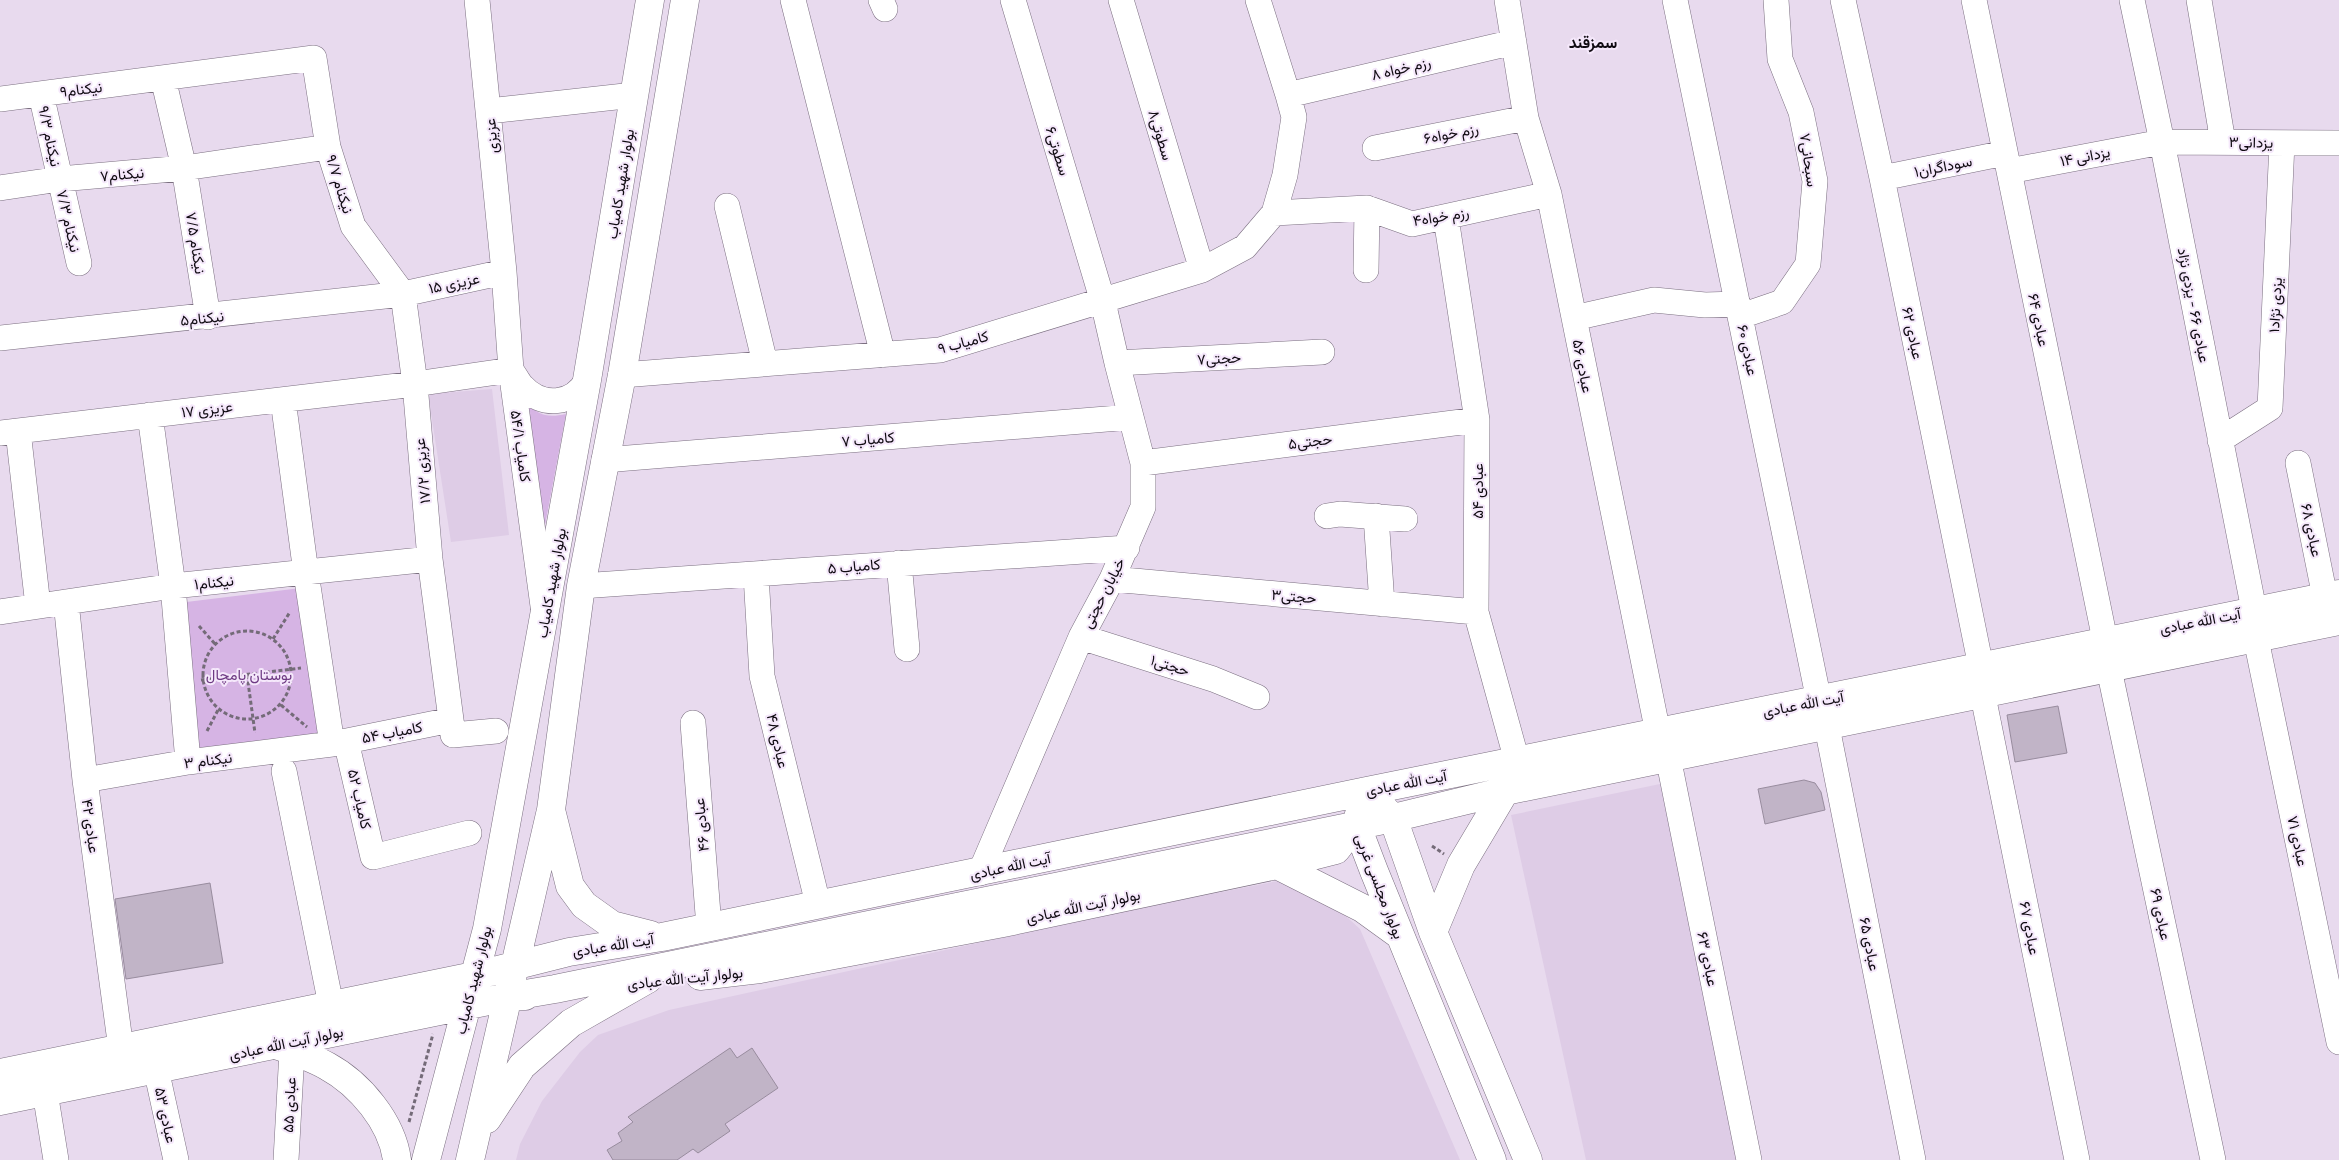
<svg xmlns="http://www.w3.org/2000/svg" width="2339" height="1160" font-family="'Titillium Web',Vazirmatn,sans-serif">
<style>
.built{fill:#decce6}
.green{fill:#d6b4e4}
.building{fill:#c1b4c7;stroke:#988c9e}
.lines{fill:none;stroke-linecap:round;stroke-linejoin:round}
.minor-casing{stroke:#7b6f80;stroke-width:26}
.major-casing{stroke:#7b6f80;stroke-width:29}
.path{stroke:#746b78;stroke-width:3;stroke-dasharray:4 2.5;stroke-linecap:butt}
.minor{stroke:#fff;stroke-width:25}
.major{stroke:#fff;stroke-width:28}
.labels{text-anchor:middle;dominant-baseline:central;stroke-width:4;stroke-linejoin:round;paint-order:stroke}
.street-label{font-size:15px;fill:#100b12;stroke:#f5e8fb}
.park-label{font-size:15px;fill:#6e3a83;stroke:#f5e8fb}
.neighbourhood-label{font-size:16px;font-weight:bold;fill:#100b12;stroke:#f5e8fb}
</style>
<rect width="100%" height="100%" fill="#e8daee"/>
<!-- built -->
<path class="built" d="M492,389L509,535L451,542L428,394Z
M1660,784L1740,1160H1586L1511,815Z
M1278,881L1298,884L1339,910L1360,929L1460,1160H516L520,1144L542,1101L580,1052L598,1035L669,1010L1129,910Z"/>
<!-- green -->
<path class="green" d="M526,401C538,416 548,418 566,414L542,541Z
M301,588L319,738L197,752L178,603Z"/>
<!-- building -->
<path class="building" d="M2058,706L2067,753L2015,762L2007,715Z
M1804,780L1815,783L1821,792L1825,810L1765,824L1758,789Z
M210,883L223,963L126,979L115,899Z
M730,1048L737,1058L752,1048L778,1088L725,1124L730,1131L698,1153L693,1149L677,1160H613L607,1150L622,1141L618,1133L633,1122L628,1117Z"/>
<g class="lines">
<defs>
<path id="minor" d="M477,0L504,272L511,370L543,606
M793,0L883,355
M881,0L885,9
M1121,0L1202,270
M1507,0L1526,118L1549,194L1658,733
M1675,0L1819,701
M1843,0L1882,178L1981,667
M1974,0L2105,640
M2132,0L2162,142L2254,610
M2199,0L2223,142
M163,78L184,168L208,317
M41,94L79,263
M1288,95L1514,42
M0,99L314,58L328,147L353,226L403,294L415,384L430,559L453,735L496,731
M489,111L634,95
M1375,148L1526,118
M2009,171L2162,142L2339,143
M1882,178L2005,153
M0,188L60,179L184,168L328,147
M727,206L765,363
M1274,213L1367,208L1412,224L1549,194
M1446,218L1477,420L1476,612L1517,761
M1366,270L1367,208
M1741,316L1782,302L1808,264L1815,181L1801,112L1780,59L1776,0
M1574,318L1654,300L1705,305L1738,304
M0,338L403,294L504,272
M1117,363L1322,352
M511,370C515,375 518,382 522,386C542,408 573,405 587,380
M622,375L940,350L1202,270L1245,247L1274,213L1285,175L1294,117L1288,95L1258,0
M283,400L306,573L332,744
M150,415L173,586L188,762
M18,431L38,606
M0,433L415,384L511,370
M2220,440L2270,408L2282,143
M604,460L1131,417
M1143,463L1477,420
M2298,463L2325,597
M1327,516L1340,514L1405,519
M1376,516L1382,604
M899,563L907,649
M756,575L762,676L818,904
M1112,579L1476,612
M581,586L1127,548
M66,602L85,780L121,1049
M0,612L173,586L430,559
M1081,637L1213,679L1257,697
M2256,639L2339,1042
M2109,669L2213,1160
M1983,696L2077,1160
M693,723L709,927
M1827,727L1913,1160
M346,741L373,857L469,833
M1668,757L1749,1160
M284,771L331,1005
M85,780L188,762L332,744L451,720
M980,873L1081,637L1112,579L1143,507V463L1117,363L1103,302L1013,0
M156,1069L176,1160
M45,1092L56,1160
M286,1160L292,1051"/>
<path id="major" d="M1380,805L1393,818L1433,932L1528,1160
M1360,811L1356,824L1374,871L1492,1160
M552,814L570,886L584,905L612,925L651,935
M1277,865L1362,908L1398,934
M1433,932L1461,865L1505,791
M700,976L760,969L1003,923L1277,865L1336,850L1356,824
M508,997L555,989L1393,818L1505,791L2339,621
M276,1045C293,1051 311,1057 327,1066C360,1084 392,1122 397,1160
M0,1073L474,976L569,952L662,937L1367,791L2339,594
M0,1101L508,997L525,996
M487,1119L522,1066L571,1023L648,979
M426,1160L487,929L587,380L650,0
M470,1160L551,810L581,586L622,375L685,0"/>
</defs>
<!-- minor casing -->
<use href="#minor" class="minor-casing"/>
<!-- major casing -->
<use href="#major" class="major-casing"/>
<!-- path -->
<path class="path" d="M199,626L215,644
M203 675a44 44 0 1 1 88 0a44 44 0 1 1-88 0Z
M273,639L290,612
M247,675L255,733
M201,680L301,668
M281,705L307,727
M207,731L218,710
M1432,846L1444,854
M409,1122L433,1034"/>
<!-- minor -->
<use href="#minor" class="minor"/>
<!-- major -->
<use href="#major" class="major"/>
</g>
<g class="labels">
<!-- street labels -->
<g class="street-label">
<text transform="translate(1401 68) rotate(-13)">رزم خواه ۸</text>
<text transform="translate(81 89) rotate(-7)">نیکنام۹</text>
<text transform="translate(1451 133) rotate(-11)">رزم خواه۶</text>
<text transform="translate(1161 135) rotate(73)">سطوتی۸</text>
<text transform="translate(50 136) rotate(78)">نیکنام ۹/۳</text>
<text transform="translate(491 136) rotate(-95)">عزیزی</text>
<text transform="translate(2251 142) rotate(1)">یزدانی۳</text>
<text transform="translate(1058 151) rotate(73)">سطوتی۶</text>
<text transform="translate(2085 156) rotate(-11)">یزدانی ۱۴</text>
<text transform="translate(1809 160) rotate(82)">سبحانی۷</text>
<text transform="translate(1943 166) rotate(-11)">سوداگران۱</text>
<text transform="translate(122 174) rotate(-5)">نیکنام۷</text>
<text transform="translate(340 184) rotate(73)">نیکنام ۹/۷</text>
<text transform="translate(620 184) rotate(-81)">بولوار شهید کامیاب</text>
<text transform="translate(1441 216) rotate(-9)">رزم خواه۴</text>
<text transform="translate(69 221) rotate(77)">نیکنام ۷/۳</text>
<text transform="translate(196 243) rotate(81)">نیکنام ۷/۵</text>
<text transform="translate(454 283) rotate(-12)">عزیزی ۱۵</text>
<text transform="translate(2194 305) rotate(79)">عبادی ۶۶ - یزدی نژاد</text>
<text transform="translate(2275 305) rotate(-87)">یزدی نژاد۱</text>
<text transform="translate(202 318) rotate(-6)">نیکنام۵</text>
<text transform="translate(2039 320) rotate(78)">عبادی ۶۴</text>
<text transform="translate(1913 333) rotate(78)">عبادی ۶۲</text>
<text transform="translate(963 342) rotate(-15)">کامیاب ۹</text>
<text transform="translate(1748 350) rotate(78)">عبادی ۶۰</text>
<text transform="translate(1219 358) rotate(-3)">حجتی۷</text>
<text transform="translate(1583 366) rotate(79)">عبادی ۵۶</text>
<text transform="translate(207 409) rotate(-7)">عزیزی ۱۷</text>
<text transform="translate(868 439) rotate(-5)">کامیاب ۷</text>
<text transform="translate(1310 441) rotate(-7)">حجتی۵</text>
<text transform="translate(521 446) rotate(82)">کامیاب ۵۴/۱</text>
<text transform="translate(422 471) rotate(-95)">عزیزی ۱۷/۲</text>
<text transform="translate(1477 491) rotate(-90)">عبادی ۵۴</text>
<text transform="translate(2312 530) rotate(78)">عبادی ۶۸</text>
<text transform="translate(854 566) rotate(-5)">کامیاب ۵</text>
<text transform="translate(214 582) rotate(-6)">نیکنام۱</text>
<text transform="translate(551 583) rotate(-80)">بولوار شهید کامیاب</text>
<text transform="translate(1103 593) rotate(-63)">خیابان حجتی</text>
<text transform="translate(1294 596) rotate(5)">حجتی۳</text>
<text transform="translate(2200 621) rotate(-11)">آیت الله عبادی</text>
<text transform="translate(1170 665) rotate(17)">حجتی۱</text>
<text transform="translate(1803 704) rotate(-11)">آیت الله عبادی</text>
<text transform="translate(392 732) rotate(-11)">کامیاب ۵۴</text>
<text transform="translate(778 741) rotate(77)">عبادی ۴۸</text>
<text transform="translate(208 760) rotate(-7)">نیکنام ۳</text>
<text transform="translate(1406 783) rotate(-11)">آیت الله عبادی</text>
<text transform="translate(360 799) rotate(77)">کامیاب ۵۲</text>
<text transform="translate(701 825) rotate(-95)">عبادی ۴۶</text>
<text transform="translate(91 826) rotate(82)">عبادی ۴۲</text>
<text transform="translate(2298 841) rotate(78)">عبادی ۷۱</text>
<text transform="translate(1010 866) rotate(-12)">آیت الله عبادی</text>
<text transform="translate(1380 886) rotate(69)">بولوار مجلسی غربی</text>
<text transform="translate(1083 906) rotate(-12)">بولوار آیت الله عبادی</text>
<text transform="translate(2161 914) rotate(78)">عبادی ۶۹</text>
<text transform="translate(2030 928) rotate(79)">عبادی ۶۷</text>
<text transform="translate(1870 944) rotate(79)">عبادی ۶۵</text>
<text transform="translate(613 945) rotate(-9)">آیت الله عبادی</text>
<text transform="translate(1708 959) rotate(79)">عبادی ۶۳</text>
<text transform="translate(685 978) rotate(-6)">بولوار آیت الله عبادی</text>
<text transform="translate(473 980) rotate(-76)">بولوار شهید کامیاب</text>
<text transform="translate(286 1043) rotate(-12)">بولوار آیت الله عبادی</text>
<text transform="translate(289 1105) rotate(-87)">عبادی ۵۵</text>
<text transform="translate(166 1115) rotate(78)">عبادی ۵۳</text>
</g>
<!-- park labels -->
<g class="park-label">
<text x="249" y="674">بوستان پامچال</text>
</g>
<!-- neighbourhood labels -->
<g class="neighbourhood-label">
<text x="1593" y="42">سمزقند</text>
</g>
</g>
</svg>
